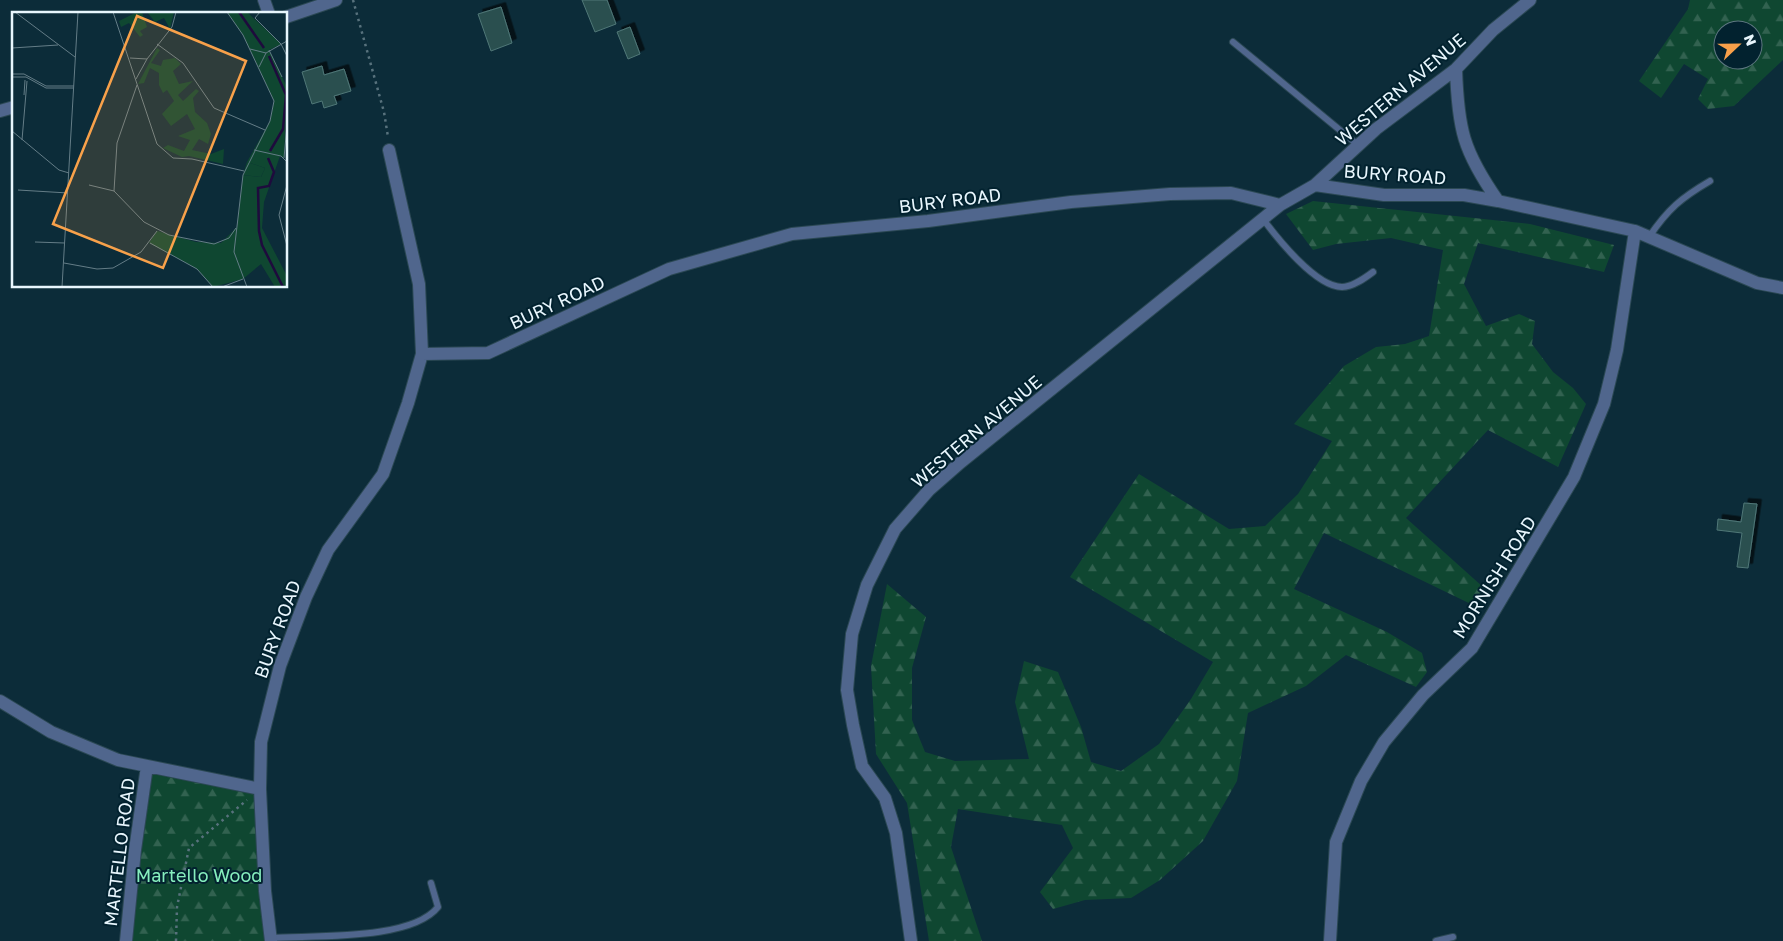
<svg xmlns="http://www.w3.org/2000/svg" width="1783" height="941" font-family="'Golos Text',sans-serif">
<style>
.forest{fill:url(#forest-firs);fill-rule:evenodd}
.building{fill:#295050;stroke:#507777;filter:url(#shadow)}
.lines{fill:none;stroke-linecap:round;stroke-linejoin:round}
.service-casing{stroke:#2b4854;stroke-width:8}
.minor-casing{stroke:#2b4854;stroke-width:14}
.tertiary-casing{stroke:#2b4854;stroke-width:14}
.path{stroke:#58727d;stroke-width:2.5;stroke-dasharray:2.5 4;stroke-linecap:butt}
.service{stroke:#50668d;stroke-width:6}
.minor{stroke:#50668d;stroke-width:12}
.tertiary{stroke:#50668d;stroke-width:12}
.labels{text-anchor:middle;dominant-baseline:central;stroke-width:4;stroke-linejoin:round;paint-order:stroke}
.street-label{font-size:18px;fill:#e8f6fd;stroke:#02222f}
.park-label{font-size:18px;fill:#86eebd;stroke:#02222f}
.inset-river{fill:none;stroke:#1e0b3d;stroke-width:2.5}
.inset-road{fill:none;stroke:#647d87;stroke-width:1}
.view{fill:#f8a14a;fill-opacity:0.15;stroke:#f8a14a;stroke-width:2.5}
.inset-edge{fill:none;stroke:#e8f6fd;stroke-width:2.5}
</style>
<defs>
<pattern id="forest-firs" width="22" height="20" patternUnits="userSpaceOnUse" patternTransform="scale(1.25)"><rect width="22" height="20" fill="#0f4731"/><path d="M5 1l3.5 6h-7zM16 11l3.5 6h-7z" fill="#326250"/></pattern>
<filter id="shadow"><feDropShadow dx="4.5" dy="-4.5" stdDeviation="0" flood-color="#0009"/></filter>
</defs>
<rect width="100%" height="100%" fill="#0c2c39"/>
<!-- forest -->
<path class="forest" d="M1690,0H1783V60L1734,106L1708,109L1698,99L1708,79L1684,64L1661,98L1639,81L1688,9ZM1723,30H1753V60H1723Z
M1313,201L1530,224L1614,245L1604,272L1478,243L1464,284L1486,326L1519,314L1535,321L1532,344L1553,372L1573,388L1586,404L1558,467L1488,430L1406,518L1483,587L1475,606L1324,533L1294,589L1387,632L1422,653L1427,672L1416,687L1346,655L1306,686L1248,713L1237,781L1203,841L1160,880L1131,898L1085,900L1053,909L1040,892L1073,848L1062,825L958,809L951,847L982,941H929L907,803L876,754L871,666L887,584L926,617L912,668V720L925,752L955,761L1029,759L1015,702L1024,661L1058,672L1081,727L1091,762L1121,771L1159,744L1191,699L1213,662L1070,577L1139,474L1229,529L1265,526L1298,494L1332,441L1294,424L1344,366L1376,347L1405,344L1429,336L1443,250L1391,238L1336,244L1313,250L1286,214Z
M147,766L260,789L271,941H126Z"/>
<!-- building -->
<path class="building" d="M582,0H607L616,24L595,32Z
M501,7L512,43L491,51L478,14Z
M630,27L640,54L628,59L617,32Z
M322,66L324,75L344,69L351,91L334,96L337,104L324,108L322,101L312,104L302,72Z
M1744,503L1757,504L1748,568L1737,567L1742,533L1717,530L1718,519L1741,522Z"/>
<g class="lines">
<defs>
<path id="service" d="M1233,42L1358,145
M1263,219C1277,238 1316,287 1342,287C1353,287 1365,278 1373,272
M1649,237C1668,209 1681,198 1710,181
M271,938C313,935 411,941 438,907L431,883
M1436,941L1453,937"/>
<path id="minor" d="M264,0L269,14
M1456,69C1458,129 1463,151 1498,201
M1315,185L1384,195H1464L1498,201L1635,231L1757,283L1783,288
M422,354L488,353L669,269L792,234L928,221L1071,202L1170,194L1231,193L1280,205
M0,701L51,732L118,760L260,789
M126,941L135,850L147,766
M271,941L265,891L260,789L261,742L280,666L306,597L328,550L383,474L408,403L422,354L419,284L389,150
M911,941L896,833L885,798L862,766L853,725L847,690L852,634L867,585L895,529L929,490L961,462L1280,205L1315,185L1376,129L1456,69L1493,30L1530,0
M1330,941L1336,842L1361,781L1384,742L1423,695L1472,648L1574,477L1604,404L1617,350L1635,231"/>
<path id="tertiary" d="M286,17L336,0
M0,111L14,107"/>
</defs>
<!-- service casing -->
<use href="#service" class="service-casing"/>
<!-- minor casing -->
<use href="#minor" class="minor-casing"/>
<!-- tertiary casing -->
<use href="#tertiary" class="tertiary-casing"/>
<!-- path -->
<path class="path" d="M353,0L384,112L388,137
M176,941L177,907L189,848L247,800"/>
<!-- service -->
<use href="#service" class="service"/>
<!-- minor -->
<use href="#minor" class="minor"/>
<!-- tertiary -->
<use href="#tertiary" class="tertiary"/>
</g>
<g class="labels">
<!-- street labels -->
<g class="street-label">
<text transform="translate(1400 89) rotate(-40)">WESTERN AVENUE</text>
<text transform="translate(1395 174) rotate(4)">BURY ROAD</text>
<text transform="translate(950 200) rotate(-7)">BURY ROAD</text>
<text transform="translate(557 302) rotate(-25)">BURY ROAD</text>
<text transform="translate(976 431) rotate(-40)">WESTERN AVENUE</text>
<text transform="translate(1494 577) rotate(-58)">MORNISH ROAD</text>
<text transform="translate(277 629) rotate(-70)">BURY ROAD</text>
<text transform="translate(119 852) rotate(-83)">MARTELLO ROAD</text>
</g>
<!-- park labels -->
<g class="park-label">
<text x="199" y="875">Martello Wood</text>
</g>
</g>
<!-- overview -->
<g transform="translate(12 12)">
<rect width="275" height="275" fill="#0c2c39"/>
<path d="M125,0H130L135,15L128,19L131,23L128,25L117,11L109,15L107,9ZM135,0H162L158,17L152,6L143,10ZM215,0H235L269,32L257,38L275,75L272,146L268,144L252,190L250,216L275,264V275H263L249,252L231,267L201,275L185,257L137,231L145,219L184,230L209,231L225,215L231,163L249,165L253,156L235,150L258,109L262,89L231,23ZM145,36L148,38L139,51L149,54L151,48L163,46L169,52L161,59L167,72L181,69L166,83L171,89L184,77L187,79L181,86L183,100L195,111L199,122L196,132L187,127L180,138L199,142L212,137L211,152L177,144L170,145L151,136L156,133L172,139L178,128L166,124L183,117L175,102L159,114L150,102L162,89L155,78L151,81L147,73V61L138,56L132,71L126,72Z" fill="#0f4731"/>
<path d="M235,150L253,156L249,165L231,163Z" fill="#0f4731"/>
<path class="inset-river" d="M227,0L252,36M257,44L274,83L271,117L258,139M256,146L262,160L257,174L246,176L247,219L250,233L271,275"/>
<path class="inset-road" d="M3,0L63,45M101,0L145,132L161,146L180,147L232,159M215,0L231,23L262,89L258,109L231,163L222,240L235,275M248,0L243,6L269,32L275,44M145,32L171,51L202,96L253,118M0,36L46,33M238,37L254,41M257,38L270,65M118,46L135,47M247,55L254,41L275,29M0,62H12L34,74H62M0,65H14L34,76H62M124,67L135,47L160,15L164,0M12,83L13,68M0,119L47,158L57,161M10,128L15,69M242,138L269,144L275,150M272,146L275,113M77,173L102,179L132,210L157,223L202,232L217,226L224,216M275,173L267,203L275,234M6,178L56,181M102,179L105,131L125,73M23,230L53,231M138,231L185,257L201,275M52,251L85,257L101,256L129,240L145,219M50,275L66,0M210,275L231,267"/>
<path class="view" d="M125,4L234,49L151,256L41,212Z"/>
<rect width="275" height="275" class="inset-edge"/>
</g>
<!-- north arrow -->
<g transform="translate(1738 45) rotate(68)"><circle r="24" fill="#02222f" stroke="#5e7781"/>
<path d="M0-4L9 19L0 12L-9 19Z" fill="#f8a14a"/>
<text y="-8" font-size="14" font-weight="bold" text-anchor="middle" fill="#e8f6fd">N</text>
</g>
</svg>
